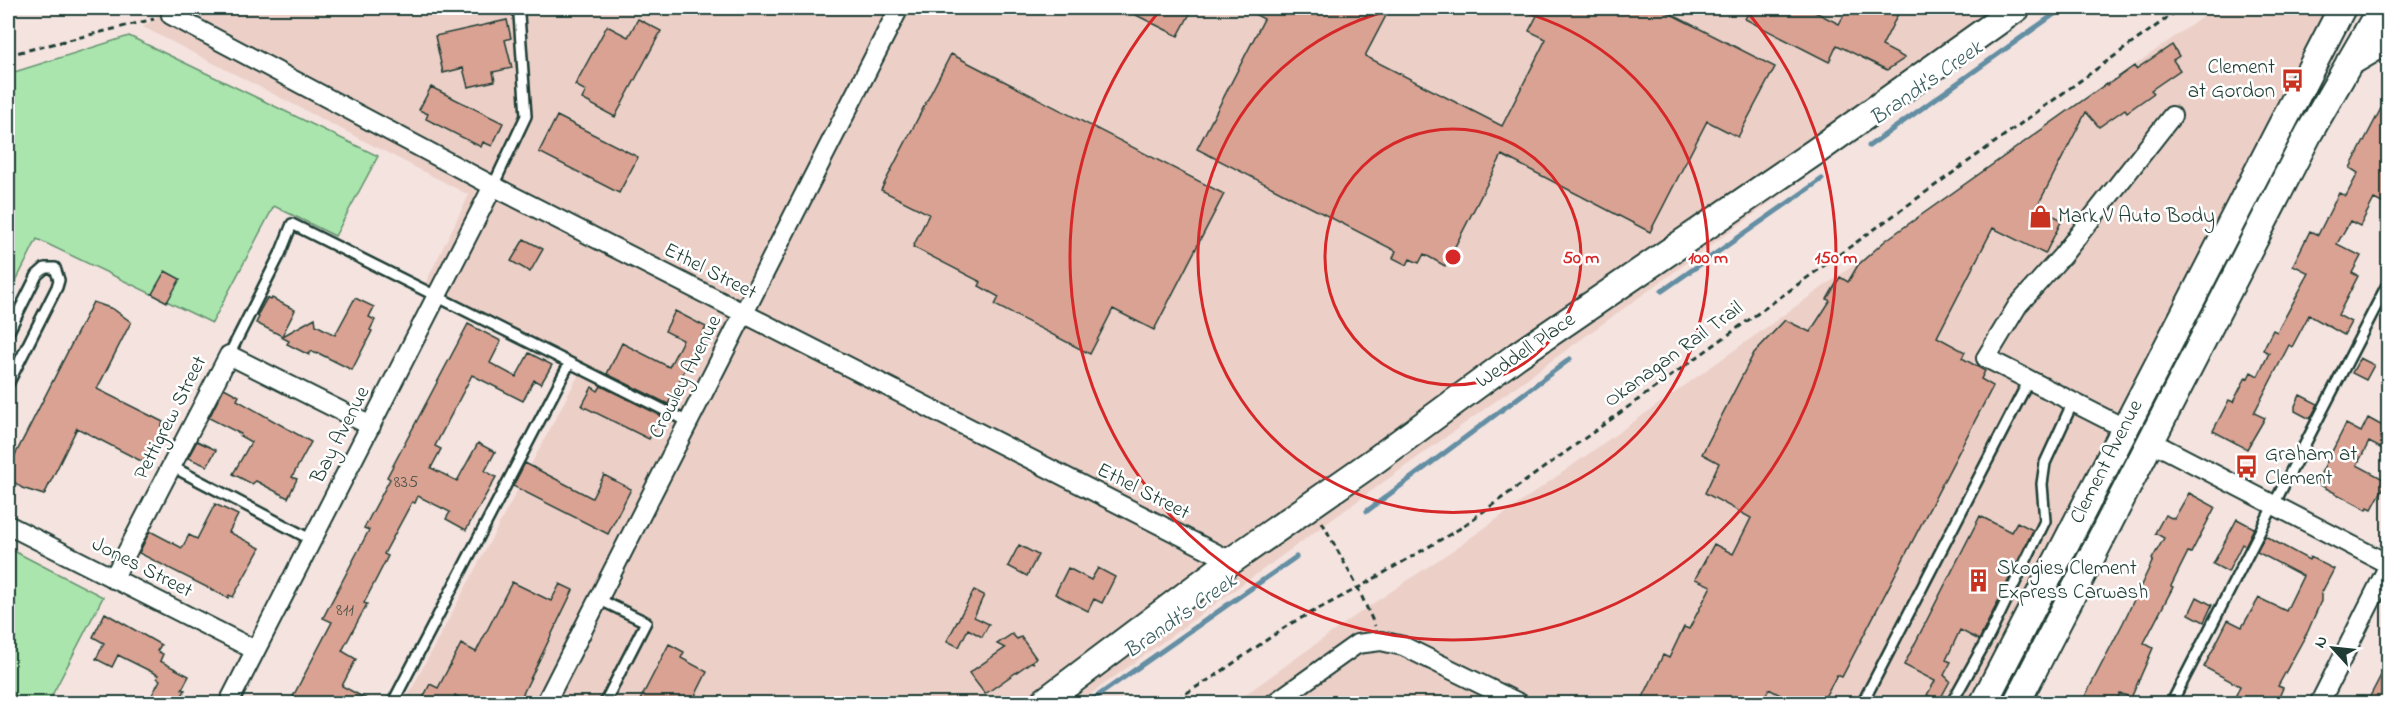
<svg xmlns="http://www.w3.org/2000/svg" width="2396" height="711" font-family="'Indie Flower',sans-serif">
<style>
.built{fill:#ecd0c8}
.green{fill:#a9e5ac;stroke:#649170;stroke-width:1.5}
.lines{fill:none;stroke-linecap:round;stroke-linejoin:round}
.stream{stroke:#638ea3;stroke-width:5}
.building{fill:#daa293;stroke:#1f3d34;stroke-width:1.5}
.lane-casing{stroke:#1f3d34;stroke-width:14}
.street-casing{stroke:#1f3d34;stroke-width:22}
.secondary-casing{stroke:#1f3d34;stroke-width:30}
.path{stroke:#1f3d34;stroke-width:3;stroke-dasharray:6 4.5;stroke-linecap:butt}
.lane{stroke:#fff;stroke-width:9}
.street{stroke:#fff;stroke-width:18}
.secondary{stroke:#fff;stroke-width:26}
.ring{fill:none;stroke:#d62828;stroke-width:3}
.labels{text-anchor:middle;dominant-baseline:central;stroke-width:5;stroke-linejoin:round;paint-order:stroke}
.number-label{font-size:18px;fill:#4e564c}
.poi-label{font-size:21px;fill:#1f3d34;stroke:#fff;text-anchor:start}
.street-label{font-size:21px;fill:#1f3d34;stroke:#fff}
.water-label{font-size:22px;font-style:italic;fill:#3b5f62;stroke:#fff}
.centre{fill:#d62828;stroke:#fff;stroke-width:3}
.ring-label{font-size:18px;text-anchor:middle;font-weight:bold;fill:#d62828;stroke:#fff;stroke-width:5;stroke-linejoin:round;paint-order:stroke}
</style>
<rect width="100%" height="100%" fill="#f4e3df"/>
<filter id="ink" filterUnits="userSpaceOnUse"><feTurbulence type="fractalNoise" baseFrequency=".0167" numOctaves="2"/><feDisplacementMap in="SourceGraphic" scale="12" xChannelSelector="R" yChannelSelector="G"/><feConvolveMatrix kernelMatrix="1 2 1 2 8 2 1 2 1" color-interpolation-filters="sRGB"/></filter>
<g filter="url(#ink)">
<!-- built -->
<path class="built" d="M169,8H2039L1077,704L404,703L585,363L425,284L469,195L143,27Z
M2215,8H2359L2003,703L1232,704L1362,611L1462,544Z"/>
<!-- green -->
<path class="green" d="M129,36L378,156L335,236L274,206L212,323L37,239L8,297V74Z
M8,548L103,597L48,703H8Z"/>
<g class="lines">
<!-- stream -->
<path class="stream" d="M1869,146L2063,8
M1662,291L1822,179
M1367,511L1570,359
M1086,704L1296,557"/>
</g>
<!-- building -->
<path class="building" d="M1122,8H1193L1178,36Z
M1243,8H1390L1365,56L1502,126L1546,39L1529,31L1541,8H1659L1775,67L1738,137L1707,121L1650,232L1502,155L1445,266L1424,254L1419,263L1410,259L1407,265L1393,258L1396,251L1197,149L1264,19Z
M1751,8H1807L1839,24L1848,8H1901L1882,46L1905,58L1887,70L1837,45L1829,62L1745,19Z
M638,19L661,31L615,117L582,99L586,91L575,85L607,26L628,37Z
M507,20L511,38L505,40L512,68L493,72L495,81L468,87L463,68L443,73L435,36Z
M2172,45L2179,56L2173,60L2180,70L2151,90L2154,93L2127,112L2125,109L2099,127L2086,112L2037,207L2062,220L2045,254L1993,228L1937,337L1965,352L1962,358L1985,371L1981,379L1993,386L1842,677L1837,675L1821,704H1797L1769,689L1761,704H1640L1663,655L1669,658L1684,627L1689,629L1711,586L1695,579L1714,544L1733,554L1751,518L1705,493L1719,463L1702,454L1754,353L1785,320L1810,332L1830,301L1827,299L1840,277L1848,282L1858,265L1886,240L2106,84L2107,85L2134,66L2136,69Z
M951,54L1224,194L1154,330L1113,309L1090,354L995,305L999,297L979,286L981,282L913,247L929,214L881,190Z
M431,87L503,123L492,146L483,142L481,147L426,119L428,114L419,110Z
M2388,95V151L2383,162L2388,164V196L2384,204L2374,199L2360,226L2350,221L2337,244L2361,256L2352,273L2358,276L2338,315L2351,322L2344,335L2309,315L2292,347L2289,345L2254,413L2265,418L2247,449L2213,431L2229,400L2233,402L2246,377L2248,378L2251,372L2258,376L2269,353L2263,350L2273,330L2277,332L2309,273L2293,265L2310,231L2318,235L2339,193L2346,196L2358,173L2350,168Z
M557,116L638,157L619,193L539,152Z
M524,239L543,249L530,272L511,261Z
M165,271L180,279L167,302L152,294Z
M267,298L271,300L272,298L295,310L282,336L256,323L259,317L257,316Z
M355,298L374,307L369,317L375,320L370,330L372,331L352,370L318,353L317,354L311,351L309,355L287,344L289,341L281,337L315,318L316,325L335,335Z
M93,302L113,309L131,322L97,389L163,422L156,443L143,462L77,428L44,495L22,488L8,477V469Z
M675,311L706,327L668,404L607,374L622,343L669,367L683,340L665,331Z
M468,324L501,341L490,363L516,377L529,353L552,365L541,384L534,380L523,401L472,375L435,446L441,449L431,468L457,481L478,443L495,452L485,471L496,477L466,530L446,519L450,512L418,496L415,503L412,502L384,554L388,556L364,603L367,604L342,651L356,659L342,686L376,704H289L332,622L323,618L369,530L364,528L390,479L387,477Z
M2360,358L2374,365L2366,380L2352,373Z
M601,386L662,416L649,439L582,406L592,387L598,391Z
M224,388L239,396L237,400L311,442L292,477L297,479L288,498L256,481L252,484L233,474L251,442L240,436L241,434L209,418Z
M2300,395L2318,404L2310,419L2295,411V406Z
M2368,418L2388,429V452L2369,442L2357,465L2387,481L2372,509L2368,507L2367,510L2316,483L2346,424L2361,432Z
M197,441L216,450L207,466L188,458Z
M525,463L592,498L604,475L631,489L608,534L513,486Z
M2189,493L2215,507L2191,553L2188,552L2171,586L2173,587L2144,643L2153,648L2131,698L2120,693L2115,704H2081L2123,623L2153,560L2152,559L2164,538L2155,533L2165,515L2174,519Z
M215,504L238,515L229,532L260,548L233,597L229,595L228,598L139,553L150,531L182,548L189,535L197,539Z
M1980,516L2011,532L2017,522L2033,530L1979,640L1960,630L1946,660L1951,662L1944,675L1950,681L1939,701L1927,695L1935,681L1904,665Z
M2237,519L2254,528L2245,546L2242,544L2228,572L2213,564Z
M2265,536L2309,560L2310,557L2334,569L2321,594V601L2308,631L2278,686L2283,688L2276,704H2232L2240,686L2204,667L2228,620L2242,627L2259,598L2286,611L2303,576L2257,552Z
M1019,545L1038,555L1027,576L1008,566Z
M1068,568L1091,580L1098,568L1115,577L1102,603L1094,599L1088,611L1055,594Z
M512,582L551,601L560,584L573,590L518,704H471L455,695L451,704H420L430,684L438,688L461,644L476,652Z
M974,590L984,595L974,617L989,624L982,637L968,629L959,647L947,641Z
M2197,597L2212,605L2204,622L2189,614Z
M105,613L161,645L157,651L163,654L160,661L189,676L182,689L185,690L178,704H154L156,700L151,697L160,680L157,678L158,675L118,655L112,667L96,659L104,643L93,637Z
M1012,634L1017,639L1021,637L1036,658L1032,661L1034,663L1031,662L985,694L969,673L1005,648L997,644Z
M669,644L684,652L681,658L707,672L691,704H638Z
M2388,662V704H2366Z"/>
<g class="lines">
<defs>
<path id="lane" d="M493,186L526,116L519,15
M8,333L37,275L45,268H55L59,280L57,287L8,384
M229,355L280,254L292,224L688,422
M171,466L312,540
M598,599L646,622L604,704
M392,704L569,364
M1862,704L2029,380
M1951,704L1990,634L2045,521L2042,484L2045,463L2073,402
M2171,704L2388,283"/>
<path id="street" d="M171,15L493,186L1231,561
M2124,428L1986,358L2018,305L2062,256L2172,116
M2150,441L2388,564
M8,525L255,650
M113,579L229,355L371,426
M228,704L493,186
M545,704L899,8
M1273,704L1357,644L1381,641L1403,646L1521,704
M2319,704L2388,567"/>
<path id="secondary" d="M2349,63L2388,40
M1041,704L1231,561L1377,459L1518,355L1815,152L2017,8
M1983,704L2342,8
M2016,704L2309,133L2381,8"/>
</defs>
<!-- lane casing -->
<use href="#lane" class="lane-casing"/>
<!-- street casing -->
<use href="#street" class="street-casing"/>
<!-- secondary casing -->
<use href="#secondary" class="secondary-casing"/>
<!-- path -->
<path class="path" d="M8,55L154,19
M1322,522L1358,588L1375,626
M1168,704L1215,676L1288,625L1358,588L1459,529L2181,8"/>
<!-- lane -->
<use href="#lane" class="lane"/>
<!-- street -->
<use href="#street" class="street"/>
<!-- secondary -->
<use href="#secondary" class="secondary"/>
</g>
</g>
<!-- distance rings -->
<g class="ring">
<circle cx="1453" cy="257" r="128"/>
<path d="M1506 8A255 255 0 1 1 1400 8"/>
<path d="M1744 8A383 383 0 1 1 1162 8"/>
</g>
<!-- icons -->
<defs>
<symbol id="bus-bare" viewBox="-9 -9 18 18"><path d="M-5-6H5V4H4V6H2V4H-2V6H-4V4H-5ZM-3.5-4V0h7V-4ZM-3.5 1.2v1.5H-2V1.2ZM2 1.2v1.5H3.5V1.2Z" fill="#c8321e" stroke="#fff" stroke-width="2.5" paint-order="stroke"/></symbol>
<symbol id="shop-bare" viewBox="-9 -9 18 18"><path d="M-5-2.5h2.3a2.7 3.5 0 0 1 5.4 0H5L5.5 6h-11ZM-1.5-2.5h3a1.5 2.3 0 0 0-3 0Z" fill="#c8321e" stroke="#fff" stroke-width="2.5" paint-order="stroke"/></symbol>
<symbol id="building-bare" viewBox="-9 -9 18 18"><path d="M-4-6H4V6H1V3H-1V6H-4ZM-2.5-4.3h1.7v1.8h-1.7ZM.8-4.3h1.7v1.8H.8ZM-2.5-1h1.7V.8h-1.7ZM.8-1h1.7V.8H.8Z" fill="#c8321e" stroke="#fff" stroke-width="2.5" paint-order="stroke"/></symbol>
</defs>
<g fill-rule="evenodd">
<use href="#bus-bare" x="2276" y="64" width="33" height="33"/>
<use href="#shop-bare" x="2024" y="200" width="33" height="33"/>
<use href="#bus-bare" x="2230" y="450" width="33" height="33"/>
<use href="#building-bare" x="1962" y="564" width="33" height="33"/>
</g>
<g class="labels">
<!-- number labels -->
<g class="number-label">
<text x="406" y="483">835</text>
<text x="345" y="611">811</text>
</g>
<!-- poi labels -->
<g class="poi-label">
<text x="2275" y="68" text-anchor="end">Clement<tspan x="2275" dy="24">at Gordon</tspan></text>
<text x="2058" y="217">Mark V Auto Body</text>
<text x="2265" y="455">Graham at<tspan x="2265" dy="24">Clement</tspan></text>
<text x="1997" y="569">Skogies Clement<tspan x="1997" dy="24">Express Carwash</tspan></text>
</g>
<!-- street labels -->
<g class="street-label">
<text transform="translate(710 272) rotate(27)">Ethel Street</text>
<text transform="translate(1526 351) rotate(-35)">Weddell Place</text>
<text transform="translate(1674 355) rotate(-36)">Okanagan Rail Trail</text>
<text transform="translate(686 377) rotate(-63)">Crowley Avenue</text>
<text transform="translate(171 418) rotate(-63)">Pettigrew Street</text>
<text transform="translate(341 435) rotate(-63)">Bay Avenue</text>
<text transform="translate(2107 462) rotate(-63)">Clement Avenue</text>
<text transform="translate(1143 492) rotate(27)">Ethel Street</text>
<text transform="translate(142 568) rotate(27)">Jones Street</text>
</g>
<!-- water labels -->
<g class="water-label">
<text transform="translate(1927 84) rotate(-35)">Brandt's Creek</text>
<text transform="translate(1181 617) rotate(-35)">Brandt's Creek</text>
</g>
</g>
<circle cx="1453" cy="257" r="9" class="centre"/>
<g class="ring-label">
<text x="1581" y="263">50 m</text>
<text x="1708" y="263">100 m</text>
<text x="1836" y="263">150 m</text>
</g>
<!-- margin -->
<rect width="2396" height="711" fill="none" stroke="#fff" stroke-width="30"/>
<rect x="15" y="15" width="2366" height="681" fill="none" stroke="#1f3d34" stroke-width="2" filter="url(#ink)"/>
<!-- north arrow -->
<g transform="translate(2333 648) rotate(297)" stroke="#ffffff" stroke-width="4.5" paint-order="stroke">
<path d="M0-4.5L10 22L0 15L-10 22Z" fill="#1f3d34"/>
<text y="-9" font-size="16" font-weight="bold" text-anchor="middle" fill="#1f3d34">N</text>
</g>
</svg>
